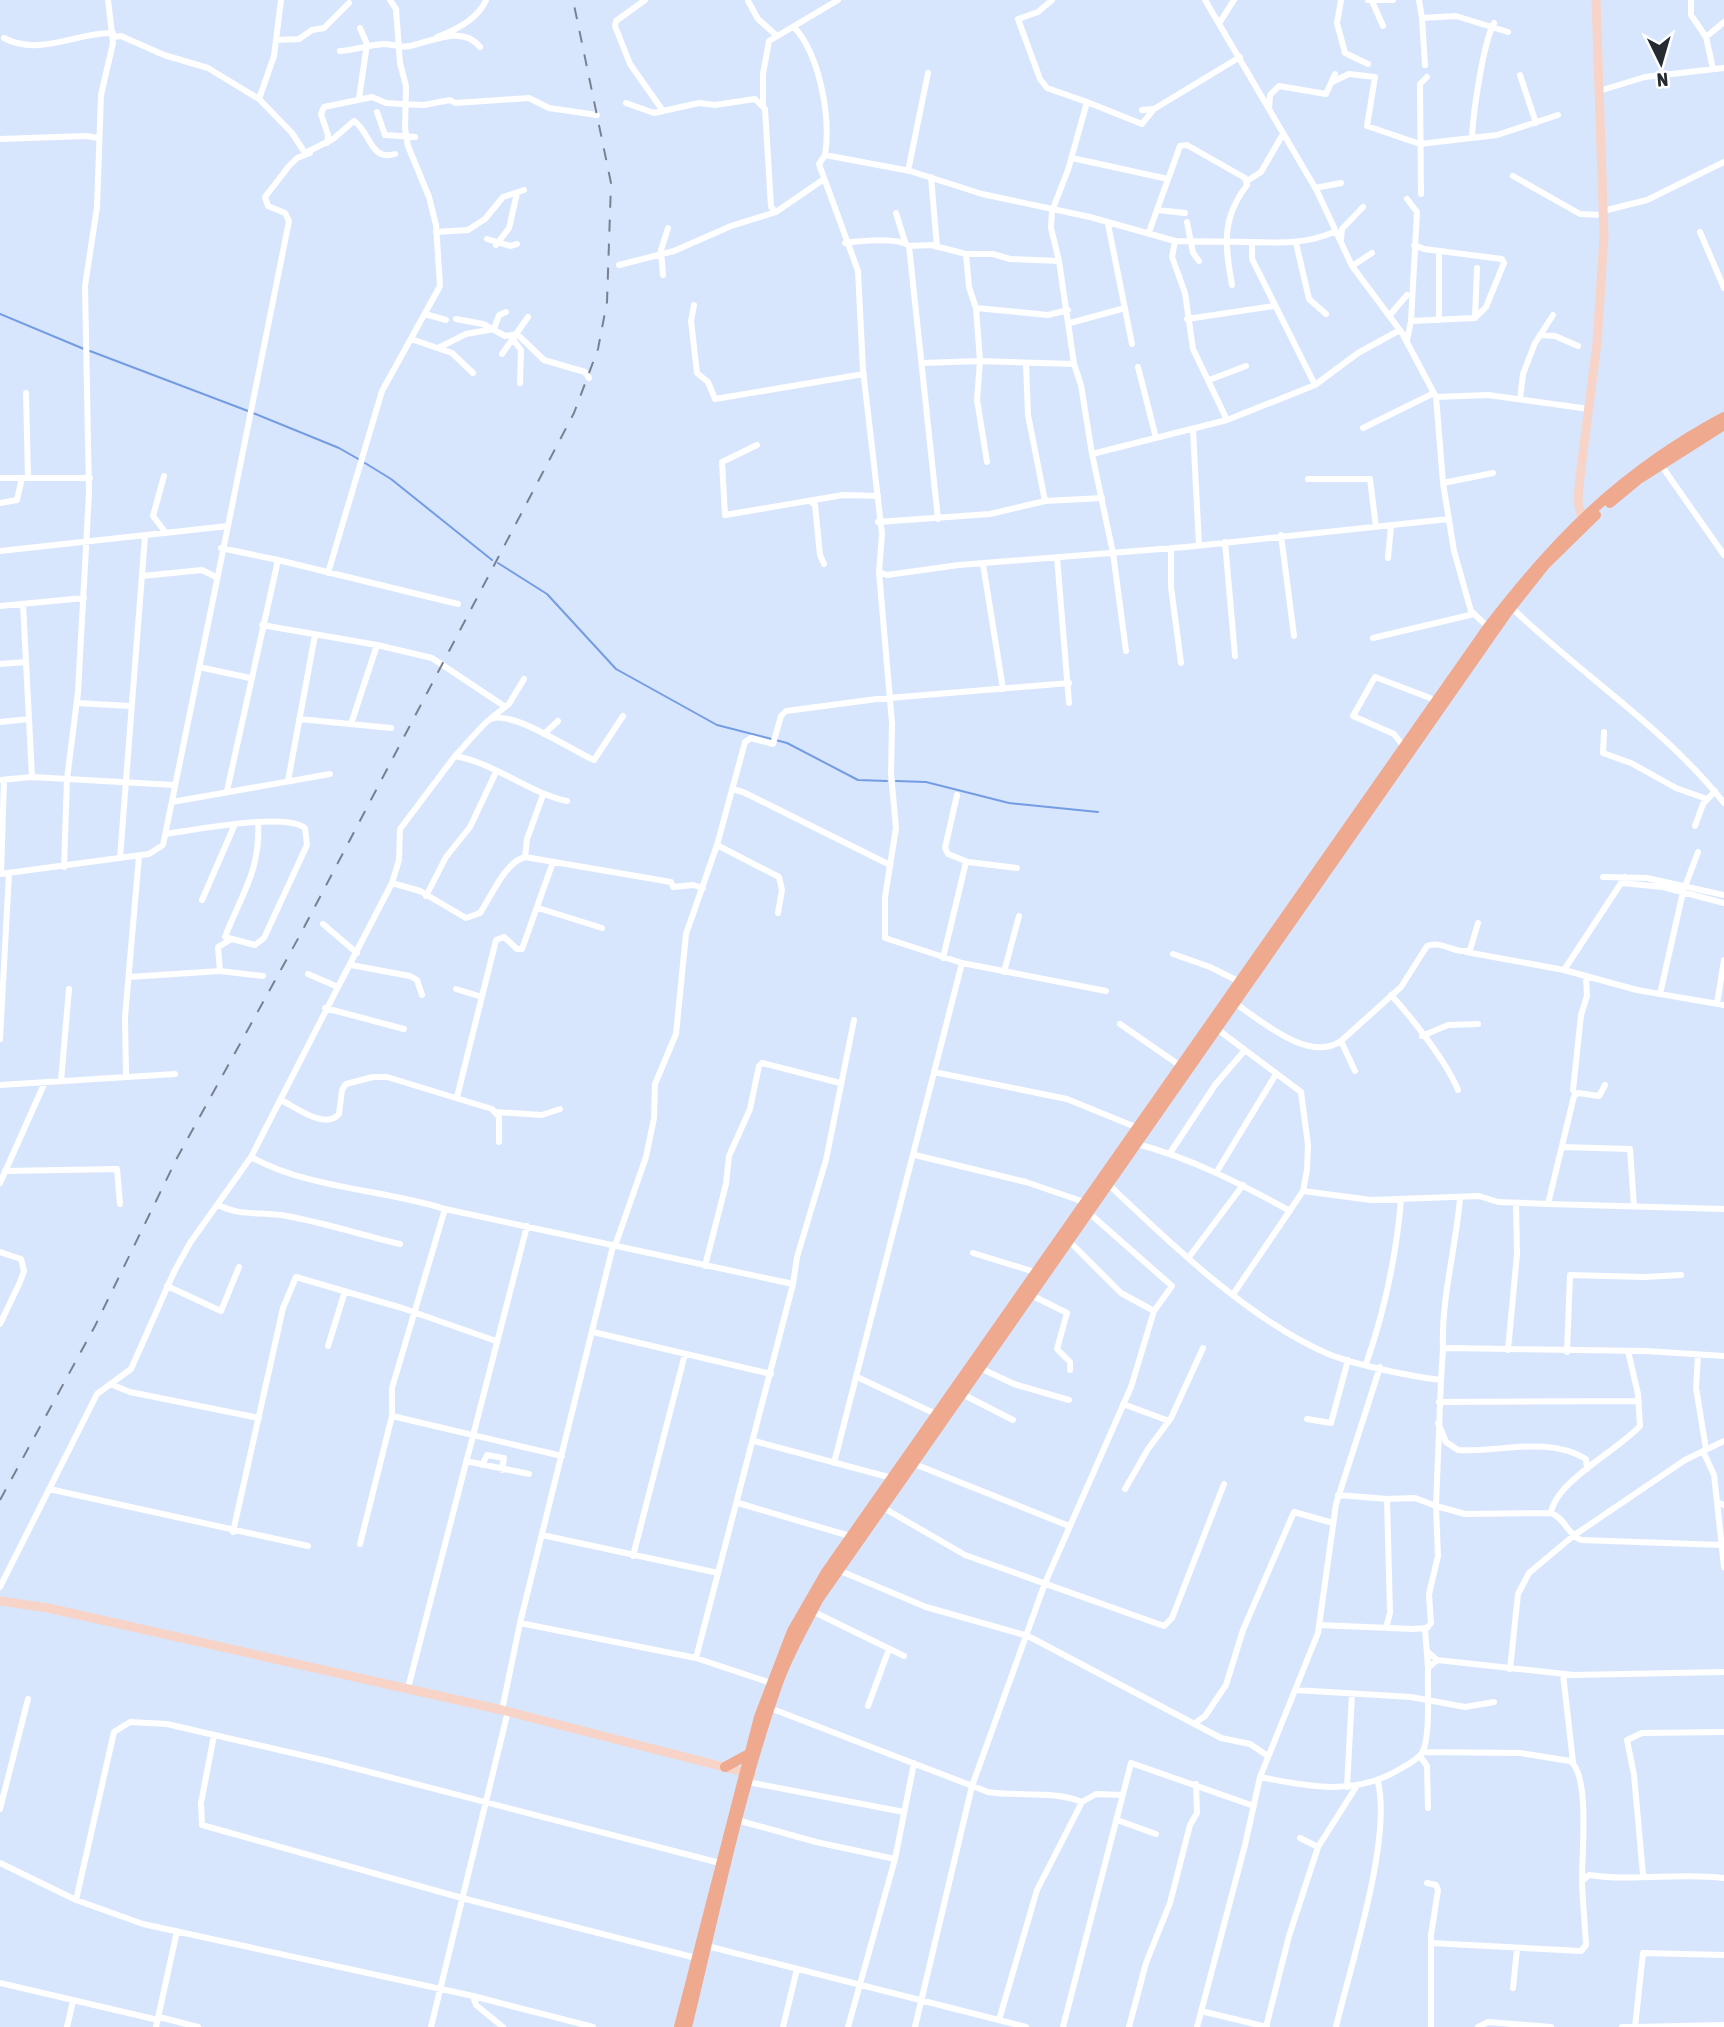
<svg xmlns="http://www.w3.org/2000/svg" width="1724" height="2027" font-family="'Asap Condensed',sans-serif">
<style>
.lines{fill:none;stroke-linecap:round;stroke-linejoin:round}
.stream{stroke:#739ce3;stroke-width:2}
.street{stroke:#fff;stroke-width:6}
.secondary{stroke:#f7d4c7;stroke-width:9}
.primary{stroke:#efa98f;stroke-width:10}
.rail{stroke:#788190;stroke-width:2;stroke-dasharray:12 12;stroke-linecap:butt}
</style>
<rect width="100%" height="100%" fill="#d8e6fd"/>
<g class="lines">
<!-- stream -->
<path class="stream" d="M0,314L84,349
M90,351L248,411
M253,413L339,448L360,460
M365,463L391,479L492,560
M498,563L547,594L616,669L717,725L787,743L858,780L887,781
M896,781L926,782L1009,803L1098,812"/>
<!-- street -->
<path class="street" d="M645,0L616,21L615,26L630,64L663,111
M1205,0L1317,191L1352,266L1402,333L1436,397L1443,483L1454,551L1471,611L1488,627
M1341,0L1337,23L1345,53L1368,64
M1368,0H1393
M1419,0L1422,18L1456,16L1508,32
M1691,0V15L1706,37
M748,1L758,19L777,36
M1372,1L1383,26
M1422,18L1425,65
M1220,22L1234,0
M794,27C820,55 831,118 825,155
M113,37L121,36L164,55L208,68L259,99L292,133L305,153L333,139L354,121C370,131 370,162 395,154
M437,37C456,30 478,19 486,0
M4,38C39,57 77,32 113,33
M276,40L299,39L312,30L324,28L349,3
M340,51C355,50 369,45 383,44C393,44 400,48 410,46C432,41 463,25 480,47
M1713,69L1706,37L1724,22
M1520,75L1536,123
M1332,82L1349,74L1375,77L1367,126L1420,144L1497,135L1558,115
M1599,91L1645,77L1724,68
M359,98L367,44L360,28
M259,99L274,56L281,0
M1087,102L1142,124L1154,109
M626,103L654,113L699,103L715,105L755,99L765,109L771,207L776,212
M763,104V74L769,41L838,0
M1269,109L1270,95L1279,86L1326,94L1335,74
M1142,110L1154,109L1240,57
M377,112L385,135L415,137
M1472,138C1473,114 1483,43 1494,23
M0,139L86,136L98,138
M327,143L328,135L321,114L324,107L372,97L386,103L402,104L424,105L450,100L455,103L529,98L549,108L597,115
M1072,158L1168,179
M908,171L928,73
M1513,176L1580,214L1603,215
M931,177L937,247
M1247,181L1261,172L1283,134
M1315,188L1341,183
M1421,194L1420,84L1427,77
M1407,199L1417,212L1411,321L1407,340
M1157,210L1185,213
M1603,211L1647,200L1724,162
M896,213L905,242
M1187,222L1193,253L1199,261
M1108,224L1132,344
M436,232L468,230L485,219L503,197L524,190
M1149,232L1180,146L1187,145L1245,178L1247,185C1221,219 1225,246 1232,285
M1700,232L1724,288
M487,239L510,246L517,244
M1341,240L1342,229L1363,207
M1175,241L1172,257L1185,293L1193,349L1227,420
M1252,242C1282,243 1306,244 1334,232
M845,243C860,241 898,237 909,246L931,245L966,254H993L1010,259L1059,261L1051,228L1052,211L1068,170L1087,102L1047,88L1040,79L1018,19L1038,12L1052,0
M1296,243L1309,299L1326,314
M496,245L509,228L517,193
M909,246L938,519
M1439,251V320
M966,254L969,287L976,308L980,361L977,400L987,462
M1059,261L1074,364L1081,385L1092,454L1113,553L1126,651
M619,265L674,251L731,226L776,212L824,179
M1352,266L1372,253
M663,275L661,250L668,228
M694,305L691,321L697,373L708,382L715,399L864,374
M976,308L1048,315L1068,310
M425,314L446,320
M1389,316L1407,295
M1475,318L1477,268
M456,319L483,324L505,336L517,334L544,360L585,372L589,378
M1187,319L1274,306
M1411,321L1475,318L1486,307L1504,263L1502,259L1424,249L1414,245
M1070,323L1125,308
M1540,335L1555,336L1578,346
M411,339L452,353L473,373
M514,341L521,350L520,383
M438,348L466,334L494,329L499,315L506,312
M502,354L528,317
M924,363L980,361L1074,364
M1026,364L1028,415L1045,501
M1138,367L1156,438
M1209,380L1246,366
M26,393L28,478
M1436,397L1488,395L1589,409
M1520,399L1523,374L1535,343L1553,315
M1363,428L1434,393
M1193,430L1199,545
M757,445L722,462L725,515L843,495L878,496
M1092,454L1227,420L1315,385
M1661,465L1724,555
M164,476L153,516L166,533
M0,478H90
M1308,479H1370L1376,527
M1443,483L1493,473
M810,501L815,505L820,555L824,564
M0,503L17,500L22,478
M878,522L990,514L1045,501L1102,498
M228,526L289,221L285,213L268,206L265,197L289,166L297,158L310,153
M1281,535L1294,636
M1225,542L1235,656
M221,548L278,560
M1171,548V587L1181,663
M0,551L228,526L163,845L149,854L0,874
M1057,557L1069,703
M1388,558L1391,526
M983,564L1003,689
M879,572L882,534L863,370L858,271L819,164L825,155L910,171L982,194L1090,217L1175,241L1252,242V259L1315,385L1358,353L1400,330
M328,573L382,391L440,286L436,225L429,197L408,146L405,128L406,86L400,63L396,9L390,0
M142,576L202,570L216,577
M23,604L32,777
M0,606L84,598
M1512,608C1581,675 1664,727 1724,803
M262,625L377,645L432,658L504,706
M1373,638L1474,614
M0,664L26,662
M199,667L250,678
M77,703L130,706
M491,718L509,704L524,679
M299,719L391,728
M0,722L29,719
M351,724L377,645
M1604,732L1603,753L1631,763L1676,788L1707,799
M544,734L558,721
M1404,747L1394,734L1353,716L1375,677L1430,698
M455,756C462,749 484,723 489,720C509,707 572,751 594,760L623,716
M0,780L32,777L174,785
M288,781L315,635
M732,789L743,792L890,865
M227,791L278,560L458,604
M957,795L945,848L948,854L968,862L1017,868
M172,802L330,774
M1695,826L1703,804L1715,791
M166,834C194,830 285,812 305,828L307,845L264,938L255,945L225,937C241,895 261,870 258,822
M717,845L779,877L782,890L778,913
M525,857L527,839L543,795
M120,858L145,536
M64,867L67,779L78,692L89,493L85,286L97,207L101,95L113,43L108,0
M1,874L4,780
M1603,877L1647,878L1724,895
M392,883L420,891L466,918L480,913C491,897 505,862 525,857L671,882L673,887L693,885L703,888
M1621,883L1663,887L1724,903
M426,896L446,857L470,827L496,772
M202,900L235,824
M538,908L602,928
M323,924L357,953
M1466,952L1564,970L1637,990L1724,1005
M1173,954L1210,967L1240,982
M943,958L966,862H968
M351,965L410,976L417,980L422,995
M1564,970L1625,877
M220,971L218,947L230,940
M1004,972L1019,916
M129,977L220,971L263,976
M338,987L392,883L399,860L400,829L455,756C495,763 527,792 567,801
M456,989L482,997
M1106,991L962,963L885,938V897L896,828L891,774L892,723L879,572L887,575L959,565L1186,547L1449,519
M1660,994L1683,892L1698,852
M1391,995C1412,1018 1446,1061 1458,1090
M1235,1003C1261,1021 1309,1063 1341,1041L1401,987L1427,946C1443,940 1455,955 1470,950L1478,923
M1717,1004L1724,960
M325,1008L404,1029
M1120,1024L1182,1067
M1217,1029L1301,1092L1308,1145L1307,1170L1303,1191L1234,1293
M1422,1036L1448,1025L1478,1024
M0,1039L9,873
M1341,1041L1355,1071
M934,1072L1067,1099L1138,1128
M126,1076L125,1017L139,856
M61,1081L69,989
M0,1085L175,1074
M1573,1090L1581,1015L1587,996L1586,976
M457,1097L496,940L504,937L517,949H522L553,862
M281,1100C297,1108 325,1130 339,1114L342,1090L346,1084L373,1077H387L492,1109L499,1117V1142
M496,1112L542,1115L560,1109
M1137,1144C1191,1158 1241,1184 1290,1211
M1562,1147L1630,1149L1634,1207
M1170,1153L1215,1085L1245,1050
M915,1155L1026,1182L1087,1203
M251,1157C309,1189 382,1189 445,1209L793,1284L696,1658
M5,1171L117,1169L120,1204
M1216,1173L1276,1074
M0,1183L45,1082
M1107,1183C1169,1242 1248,1319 1326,1353C1351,1364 1413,1377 1441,1380L1443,1349L1449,1348L1646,1351L1724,1356
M1303,1191L1371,1200L1479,1196L1498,1202L1548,1204L1724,1209
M1548,1204L1574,1096L1578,1093L1599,1096L1605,1085
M218,1205C242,1217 262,1211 287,1216C325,1223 362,1235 400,1244
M1069,1241L1121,1293L1154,1311
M615,1246L646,1157L654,1118L655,1084L676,1034L686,934L717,845L745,742L751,738L773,744L781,716L786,711L877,699L1069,683
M0,1252L21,1259L24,1271L20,1282L0,1324
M973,1253L1038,1273
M1189,1257L1243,1185
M705,1266L726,1184L729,1156L750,1109L759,1066L762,1063L840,1083
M793,1284L797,1257L826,1160L854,1020
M167,1286L221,1311L239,1267
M1031,1295L1067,1313L1057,1349L1070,1362V1370
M593,1332L771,1374
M328,1346L345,1291
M1443,1349C1441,1298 1456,1248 1460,1198
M1508,1350L1517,1254L1516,1203
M1567,1352L1570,1275L1644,1277L1681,1275
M1698,1355L1696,1388L1706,1449
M1366,1364C1385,1310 1396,1258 1401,1200
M980,1368L1014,1384L1069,1400
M857,1377L938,1415
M1441,1380L1436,1506L1465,1514L1551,1513C1565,1518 1567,1534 1581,1540L1722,1545
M110,1384L130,1392L259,1418
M962,1394L1013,1420
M1439,1402L1639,1401
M1123,1404L1169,1421
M392,1416V1388L445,1209
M1307,1419L1331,1423L1348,1360
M1438,1423L1446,1442L1458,1450C1499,1453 1547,1435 1586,1459L1587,1469
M754,1441L892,1478
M1703,1451L1714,1475L1717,1502L1724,1505
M466,1461L529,1474
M834,1463L962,963
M912,1463L1069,1526
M482,1465L487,1455L504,1458L502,1470
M49,1489L308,1546
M1125,1489L1148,1449L1171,1418L1203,1348
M1338,1495L1387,1499L1390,1613L1386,1628
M1717,1502L1724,1567
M738,1503L850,1536
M882,1507L965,1555L1164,1626L1172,1618L1224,1484
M1551,1513C1556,1481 1617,1451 1640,1426L1638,1394L1628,1351
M233,1532L283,1308L296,1277L402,1308L496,1341
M542,1535L718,1573
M360,1544L392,1416L562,1456
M633,1556L685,1354
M838,1570L926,1607L1028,1636L1221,1738L1250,1744L1268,1756
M0,1587L97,1394L131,1369L174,1272L190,1243L251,1157L338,987L308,974
M812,1611L904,1656
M520,1623L696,1658L771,1683
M1319,1625L1413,1629L1427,1628L1431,1623L1429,1594L1438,1556L1436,1506L1415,1498L1387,1499
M1425,1628L1428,1668
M1429,1653L1437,1660L1574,1675L1724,1672
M1510,1669L1518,1594L1529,1573L1573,1536L1685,1460L1724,1441
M1563,1674L1573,1762
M408,1688L527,1226
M1295,1690L1411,1697L1465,1707L1494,1702
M868,1706L889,1649
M770,1708L988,1792C1018,1797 1054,1790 1082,1802L1096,1794L1122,1795
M502,1710L520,1623L613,1246
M1195,1723L1205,1716L1226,1685L1243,1630L1294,1512L1333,1523
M214,1735L201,1803L202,1825L462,1898L696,1958
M1423,1752L1520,1753L1570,1761C1591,1775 1581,1860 1582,1884C1583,1904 1585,1925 1586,1945L1581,1951L1431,1943
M1420,1756L1427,1766L1428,1808
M1260,1777C1308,1787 1356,1796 1400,1769C1407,1765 1417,1760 1422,1753C1431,1737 1427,1689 1428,1668L1437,1660
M748,1782L904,1812
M1347,1787L1352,1694
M0,1809L28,1699
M737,1820L816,1842L895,1859
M1117,1820L1156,1834
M1300,1838L1318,1847
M0,1863L76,1900L143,1924L473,1996L593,2027
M1643,1875L1634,1775L1627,1740L1642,1733L1724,1732
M1582,1881L1589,1875C1634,1882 1679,1872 1724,1878
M1427,1883L1436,1885L1438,1890L1431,1935V2027
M76,1900L114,1732L130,1722L167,1724L327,1761L720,1863
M707,1946L1026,2027
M0,1983L158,2020
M1513,1988L1517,1949
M473,1996L476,2005L503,2027
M1201,2011L1267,2027
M159,2017L198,2027
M999,2020L1037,1890L1082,1802
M67,2027L73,2001
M156,2027L177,1931
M431,2027L508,1711
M783,2027L797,1969
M848,2027L895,1859L914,1763
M915,2027L972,1786L1045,1583L1131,1387L1154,1311L1172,1286L1089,1213
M1063,2027L1131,1763L1254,1806
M1129,2027L1146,1963L1170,1903L1190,1825L1197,1813L1196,1784
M1197,2027L1245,1845L1260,1777L1318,1633L1336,1504L1380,1367
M1266,2027L1289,1936L1318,1847L1356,1787
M1336,2027C1350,1967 1392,1840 1378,1782
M1478,2027L1488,2022L1551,2027
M1622,2027H1634
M1635,2027L1643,1953L1724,1955
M1636,2027L1724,2025"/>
<!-- secondary -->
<path class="secondary" d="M1583,525L1578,500L1580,477L1597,343L1604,236L1596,0
M0,1601L48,1608L502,1710L751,1774"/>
<!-- primary -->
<path class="primary" d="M1610,503L1639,479L1724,425
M725,1767L747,1755
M679,2027L759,1717L792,1631L826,1572L1488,627C1557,537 1623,471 1724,417
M687,2027C715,1913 738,1797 777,1686C787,1656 804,1628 818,1600L1507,613L1545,565L1596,515"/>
<!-- rail -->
<path class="rail" d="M0,1500L95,1326L177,1158L300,935L574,413L598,349L607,302L611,183L573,0"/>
</g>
<!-- north arrow -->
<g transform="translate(1661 63) rotate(175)" stroke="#ffffff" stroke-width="5" paint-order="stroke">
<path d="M0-5L12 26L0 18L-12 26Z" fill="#252a33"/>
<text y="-10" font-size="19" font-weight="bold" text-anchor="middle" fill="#252a33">N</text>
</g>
</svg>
